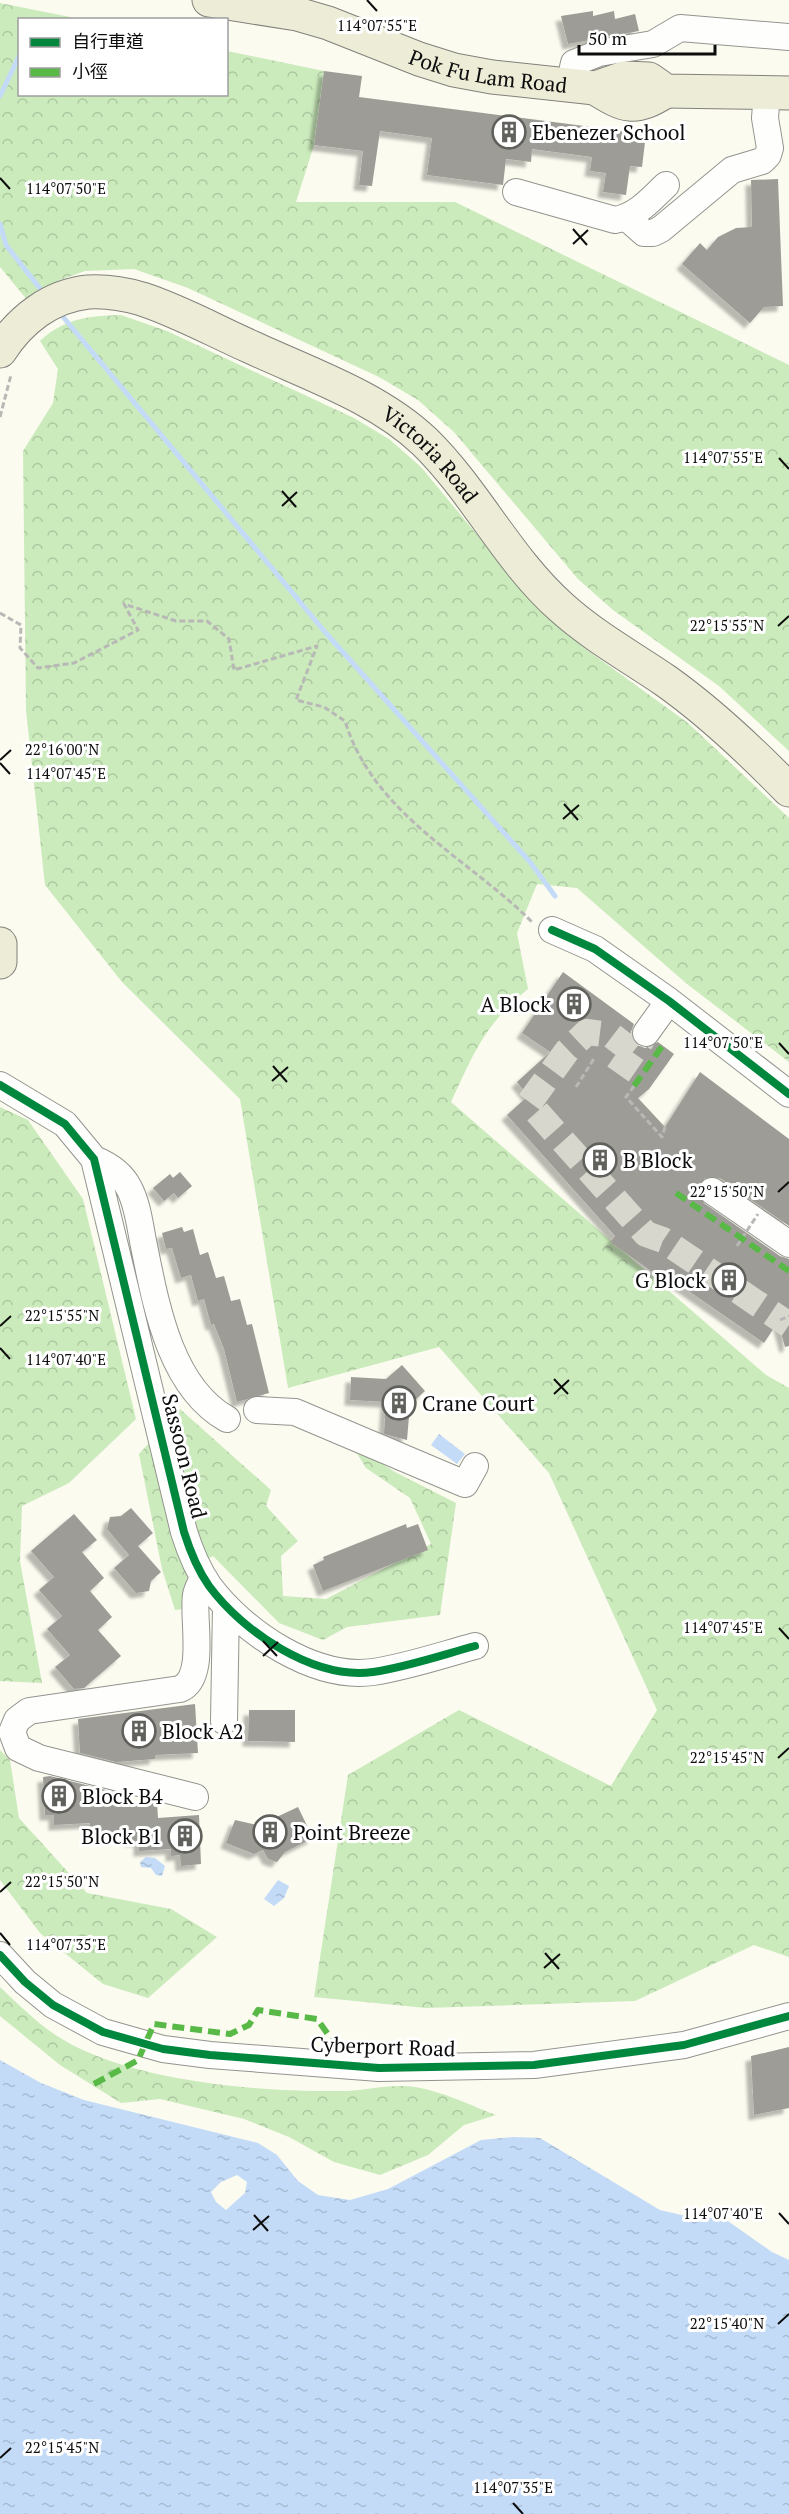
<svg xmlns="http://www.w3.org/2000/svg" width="789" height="2514" font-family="'PT Serif','Noto Sans TC',serif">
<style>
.forest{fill:url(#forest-crowns)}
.water{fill:url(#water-ripples);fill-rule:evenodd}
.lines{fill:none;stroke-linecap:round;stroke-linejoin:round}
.stream{stroke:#c4dbf8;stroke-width:5}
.building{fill:#9e9c96;filter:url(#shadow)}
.minor-tunnel{stroke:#d7d7ce;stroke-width:26;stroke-dasharray:26 13;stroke-linecap:butt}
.minor-casing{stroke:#94948f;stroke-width:28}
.major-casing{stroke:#81817c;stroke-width:35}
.path{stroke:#b8b8b6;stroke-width:3;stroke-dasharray:6 3;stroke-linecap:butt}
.minor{stroke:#fefefd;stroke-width:26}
.major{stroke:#edecd7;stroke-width:33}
.path-bridge{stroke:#b8b8b6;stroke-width:3;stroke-dasharray:6 3;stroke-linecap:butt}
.quiet{stroke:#58b947;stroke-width:6;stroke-dasharray:12 6;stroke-linecap:butt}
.cycleway-casing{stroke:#fff;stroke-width:11}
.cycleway{stroke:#00873e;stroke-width:8}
.ticks{fill:none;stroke:#0d0d0d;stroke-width:2}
.labels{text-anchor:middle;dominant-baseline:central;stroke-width:6;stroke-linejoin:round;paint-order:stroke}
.street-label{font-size:21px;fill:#0d0d0d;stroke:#fff}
.poi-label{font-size:21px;fill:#0d0d0d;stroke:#fff;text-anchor:start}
.ticks-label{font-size:15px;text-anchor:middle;fill:#0d0d0d;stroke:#fff;stroke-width:6;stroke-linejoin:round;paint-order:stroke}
</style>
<defs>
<pattern id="forest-crowns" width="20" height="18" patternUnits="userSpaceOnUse" patternTransform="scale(1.5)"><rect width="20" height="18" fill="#cbebbc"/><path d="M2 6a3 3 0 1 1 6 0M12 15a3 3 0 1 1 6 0" fill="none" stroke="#adc8a0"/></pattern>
<pattern id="water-ripples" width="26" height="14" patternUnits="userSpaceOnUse" patternTransform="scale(1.5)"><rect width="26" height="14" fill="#c4dbf8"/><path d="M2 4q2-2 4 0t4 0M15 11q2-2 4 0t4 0" fill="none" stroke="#a7bbd3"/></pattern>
<filter id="shadow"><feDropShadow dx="-5.5" dy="5.5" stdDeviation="1.5" flood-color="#0004"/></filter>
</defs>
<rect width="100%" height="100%" fill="#fbfbf0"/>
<!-- forest -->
<path class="forest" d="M0,3L80,19L20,20V94H226L227,51L324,71L314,145L296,202H455L789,365V751L719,686L613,610L578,579L454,432L418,400L379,377L188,288L134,269L85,271L60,280L28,301L0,267Z
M121,315L167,331L354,418L389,439L421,467L521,588L546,615L583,647L688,723L789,818V1062L687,984L577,888L537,884L517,933L528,989C484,1025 474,1053 451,1102L766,1375L789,1388V1957L754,1945L635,2001L426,2008L314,1997L348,1775L459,1710L611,1786L657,1710L549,1473L439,1347L288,1388L240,1099L122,982L45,885L26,710L23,451L53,403L58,369L40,341C64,318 90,316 121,315Z
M0,1107L28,1120L83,1199L136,1419L69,1483L22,1506L20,1561L42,1683L0,1681Z
M180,1409L271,1490L266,1506L298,1541L281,1556L283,1596L326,1599L431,1544L410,1498L366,1468L351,1444L395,1472L456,1503L440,1615L347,1627L323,1640L279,1623L213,1556L187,1571L190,1608L175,1610L162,1569L139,1454Z
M0,1750L10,1760L19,1818L87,1893L171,1909L217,1937L148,1998L103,1984L40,1933L0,1880Z
M0,1987C19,2005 40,2026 62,2039C133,2082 260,2092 341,2091C362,2091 384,2085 405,2086C436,2088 467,2104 496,2115L464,2125L428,2155L380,2175L334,2162L289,2137L244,2119L160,2099L121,2103L60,2065L0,2016Z"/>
<!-- water -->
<path class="water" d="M439,1434L465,1454L457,1464L431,1445Z
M146,1857L155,1858L165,1866L162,1876L156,1875L151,1868L141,1867L140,1862Z
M278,1880L289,1886L284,1898L274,1906L264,1899Z
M0,2060L41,2083L84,2100L258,2143L277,2155L298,2181L318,2195L350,2200L388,2189L481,2140L513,2137L540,2138L660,2210L686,2216L725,2219L772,2252L789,2260V2514H0ZM237,2175L247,2182L245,2193L226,2210L216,2202L211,2192L221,2182Z"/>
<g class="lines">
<!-- stream -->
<path class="stream" d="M0,96L20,54
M0,224L6,245L45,295
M59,312L325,632L530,862L555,896"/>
</g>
<!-- building -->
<path class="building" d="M593,11V16L614,11L615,19L635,14L639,31L568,44L561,16Z
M324,71L362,76L359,97L646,134L642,167L630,166L626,195L603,192L606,173L590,171L592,157L532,149L531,162L506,159L503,185L427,175L432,138L380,131L372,186L359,185L363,151L314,145Z
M778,179L783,306L764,307L750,323L682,264L700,243L707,250L718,237L736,228L752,227L751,180Z
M563,972L634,1024L631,1032L637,1045L645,1048L658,1042L674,1054L649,1089L638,1098L665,1127L700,1072L789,1139V1226L720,1178H705L697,1190L704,1203L780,1256L789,1259V1346L785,1347L778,1322L764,1343L661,1272L658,1276L610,1242L615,1236L507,1115L528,1096L517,1082L550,1052L522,1033Z
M180,1172L192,1186L178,1198L174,1193L164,1201L153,1188L170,1174L173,1178Z
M182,1227L184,1232L193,1229L200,1255L208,1252L216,1278L224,1276L231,1301L240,1299L247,1325L252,1324L269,1393L237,1402L224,1349L214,1324L211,1325L204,1299L198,1301L191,1275L181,1278L172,1248L166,1249L162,1233Z
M402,1365L425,1391L410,1405L407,1440L384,1434L386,1402L350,1400L351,1377L386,1379Z
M131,1508L153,1533L138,1546L161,1572L151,1581L149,1591L136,1593L114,1568L129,1555L107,1529L110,1517L121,1516Z
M74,1514L97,1540L82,1552L104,1578L90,1591L112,1617L98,1630L121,1656L84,1688L74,1689L55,1667L70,1655L47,1629L62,1616L39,1590L54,1577L31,1551Z
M406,1524L407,1528L418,1524L428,1550L323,1591L313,1565L324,1560L323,1557Z
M195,1704L198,1753L155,1755V1759L116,1762L80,1753L78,1719Z
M249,1710H295V1742L248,1741Z
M50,1776L118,1793V1803H157L158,1818L199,1815L201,1864L181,1866L180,1855L171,1856V1849L139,1851V1841H130V1835L99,1836V1826L90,1827V1823L54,1825V1815H45L43,1777Z
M298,1807L313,1838L285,1852L277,1862L268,1859L263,1850L254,1854L226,1843L235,1820L257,1825L263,1820L266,1822Z
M789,2047V2108L754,2115L751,2056Z"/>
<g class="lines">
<!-- minor-tunnel -->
<path class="minor-tunnel" d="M633,1052L611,1035L587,1032L567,1051L529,1103L646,1234L663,1240L789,1325
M618,1074L643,1038"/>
<defs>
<path id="minor" d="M569,86L574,63L599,53L653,44L680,28L789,37
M516,192L615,220C637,216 650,200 666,185
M627,218L644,233H653L661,229L732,170L762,161L768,155L770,148L765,118L767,92
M552,930L595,949L669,1001L789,1094
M646,1033L669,1001
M0,1085L65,1124L94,1159L184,1532C190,1551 197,1569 209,1586C243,1632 314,1680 373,1672C407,1667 442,1655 475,1646
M94,1159C109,1165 122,1174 129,1188C138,1205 140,1227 144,1246C156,1305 170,1387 227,1419
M712,1191L789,1244
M257,1410L295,1412L465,1484L475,1466
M224,1721L226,1606
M195,1797L39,1758L18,1748L12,1732L17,1720L29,1711L180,1689C207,1678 192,1618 196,1595C197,1589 201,1583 203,1577
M0,1955L25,1982L53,2005L103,2032L163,2049L210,2055L379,2068L534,2065L684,2045L789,2016"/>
<g id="major">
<path id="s1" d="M209,0L297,14L328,23L419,59L454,70L492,77L595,88L624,78L649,79L666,91L789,93"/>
<path d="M595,88C625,107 635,111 666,91"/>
<path id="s2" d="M0,351C20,320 50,296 88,292C105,291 125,294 142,299C179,311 215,331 251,347C309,374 378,397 425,442C476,492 507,559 561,607C593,636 631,657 666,681C711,713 751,751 789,790"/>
<path d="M0,944V962"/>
</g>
</defs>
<!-- minor casing -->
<use href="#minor" class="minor-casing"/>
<!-- major casing -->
<use href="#major" class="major-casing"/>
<!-- path -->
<path class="path" d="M0,417L11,375
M0,613L21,625L20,648L38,668L74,663L138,630L124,604L176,621H207L229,639L234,670L317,646L296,700L324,707L345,721C374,815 467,857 532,922
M634,1086L626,1097L662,1137L665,1127
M576,1087L595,1057"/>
<!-- minor -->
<use href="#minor" class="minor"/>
<!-- major -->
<use href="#major" class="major"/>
<!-- path-bridge -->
<path class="path-bridge" d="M737,1246L758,1214
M780,1320L789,1316"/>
<!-- quiet -->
<path class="quiet" d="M634,1086L663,1045
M676,1193L789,1271
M94,2084L138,2060L154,2024L230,2034L249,2025L258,2010L317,2019L337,2047"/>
<defs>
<path id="cycleway" d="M552,930L595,949L669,1001L789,1094
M0,1085L65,1124L94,1159L184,1532C190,1551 197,1569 209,1586C243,1632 314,1680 373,1672C407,1667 442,1655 475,1646
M0,1955L25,1982L53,2005L103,2032L163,2049L210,2055L379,2068L534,2065L684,2045L789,2016"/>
</defs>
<!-- cycleway casing -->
<use href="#cycleway" class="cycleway-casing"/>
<!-- cycleway -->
<use href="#cycleway" class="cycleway"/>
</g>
<!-- ticks -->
<path class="ticks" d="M367,0L377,11M0,178L10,189M573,229L587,245M573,244L588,230M779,458L789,469M282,491L296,507M282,506L297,492M778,626L789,616M0,760L11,750M0,763L10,774M564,804L578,820M563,819L579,805M779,1043L789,1054M273,1066L287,1082M272,1081L288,1067M778,1192L789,1182M0,1326L11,1316M0,1348L10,1359M554,1379L568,1394M554,1394L569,1380M779,1628L789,1639M263,1641L277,1656M263,1656L278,1642M778,1758L789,1748M0,1892L11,1882M0,1933L10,1945M545,1953L559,1969M544,1968L560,1954M779,2213L789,2224M254,2215L268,2231M253,2230L269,2216M778,2324L789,2314M0,2458L11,2448M513,2503L523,2514"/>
<!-- icons -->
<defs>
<symbol id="building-ring" viewBox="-11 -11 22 22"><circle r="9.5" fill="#fff" stroke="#60605c" stroke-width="1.5"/><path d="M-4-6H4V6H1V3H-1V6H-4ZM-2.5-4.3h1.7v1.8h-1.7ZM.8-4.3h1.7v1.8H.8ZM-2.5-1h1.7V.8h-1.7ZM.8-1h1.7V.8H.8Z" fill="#60605c"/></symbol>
</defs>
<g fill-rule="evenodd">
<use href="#building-ring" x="490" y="113" width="38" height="38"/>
<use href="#building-ring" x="555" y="985" width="38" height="38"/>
<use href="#building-ring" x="581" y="1141" width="38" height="38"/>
<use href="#building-ring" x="710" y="1261" width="38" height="38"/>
<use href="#building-ring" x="380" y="1384" width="38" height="38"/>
<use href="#building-ring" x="120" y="1712" width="38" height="38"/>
<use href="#building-ring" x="40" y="1777" width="38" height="38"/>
<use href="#building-ring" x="251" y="1813" width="38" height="38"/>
<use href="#building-ring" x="166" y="1817" width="38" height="38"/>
</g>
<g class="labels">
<!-- street labels -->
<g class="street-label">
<text stroke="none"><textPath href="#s1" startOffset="290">Pok Fu Lam Road</textPath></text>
<text stroke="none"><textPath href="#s2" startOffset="495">Victoria Road</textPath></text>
<text transform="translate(185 1456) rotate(76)">Sassoon Road</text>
<text transform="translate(383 2046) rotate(2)">Cyberport Road</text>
</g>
<!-- poi labels -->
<g class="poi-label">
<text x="532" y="132">Ebenezer School</text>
<text x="551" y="1004" text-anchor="end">A Block</text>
<text x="623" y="1160">B Block</text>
<text x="706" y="1280" text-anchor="end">G Block</text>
<text x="422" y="1403">Crane Court</text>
<text x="162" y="1731">Block A2</text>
<text x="82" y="1796">Block B4</text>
<text x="293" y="1832">Point Breeze</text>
<text x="162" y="1836" text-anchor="end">Block B1</text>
</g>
</g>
<g class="ticks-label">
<text x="377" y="31">114°07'55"E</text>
<text x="66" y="194">114°07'50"E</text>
<text x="723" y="463">114°07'55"E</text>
<text x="727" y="631">22°15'55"N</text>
<text x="62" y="755">22°16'00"N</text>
<text x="66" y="779">114°07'45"E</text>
<text x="723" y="1048">114°07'50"E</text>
<text x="727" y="1197">22°15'50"N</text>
<text x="62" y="1321">22°15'55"N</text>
<text x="66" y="1365">114°07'40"E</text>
<text x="723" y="1633">114°07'45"E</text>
<text x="727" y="1763">22°15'45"N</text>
<text x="62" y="1887">22°15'50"N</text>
<text x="66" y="1950">114°07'35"E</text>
<text x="723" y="2219">114°07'40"E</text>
<text x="727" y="2329">22°15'40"N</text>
<text x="62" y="2453">22°15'45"N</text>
<text x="513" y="2493">114°07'35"E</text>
</g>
<!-- legend -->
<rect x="18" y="18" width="210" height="78" fill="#ffffff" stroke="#9e9e9e" stroke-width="1.5"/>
<rect x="30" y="38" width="30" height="9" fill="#00873e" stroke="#9e9e9e" stroke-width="1.5"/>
<text x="72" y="48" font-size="18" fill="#0d0d0d">自行車道</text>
<rect x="30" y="68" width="30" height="9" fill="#58b947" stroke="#9e9e9e" stroke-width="1.5"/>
<text x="72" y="78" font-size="18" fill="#0d0d0d">小徑</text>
<!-- scale -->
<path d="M579 45v9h136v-9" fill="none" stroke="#0d0d0d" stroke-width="3"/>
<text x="588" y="45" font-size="18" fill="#0d0d0d" stroke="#ffffff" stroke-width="4.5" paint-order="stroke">50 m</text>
</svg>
